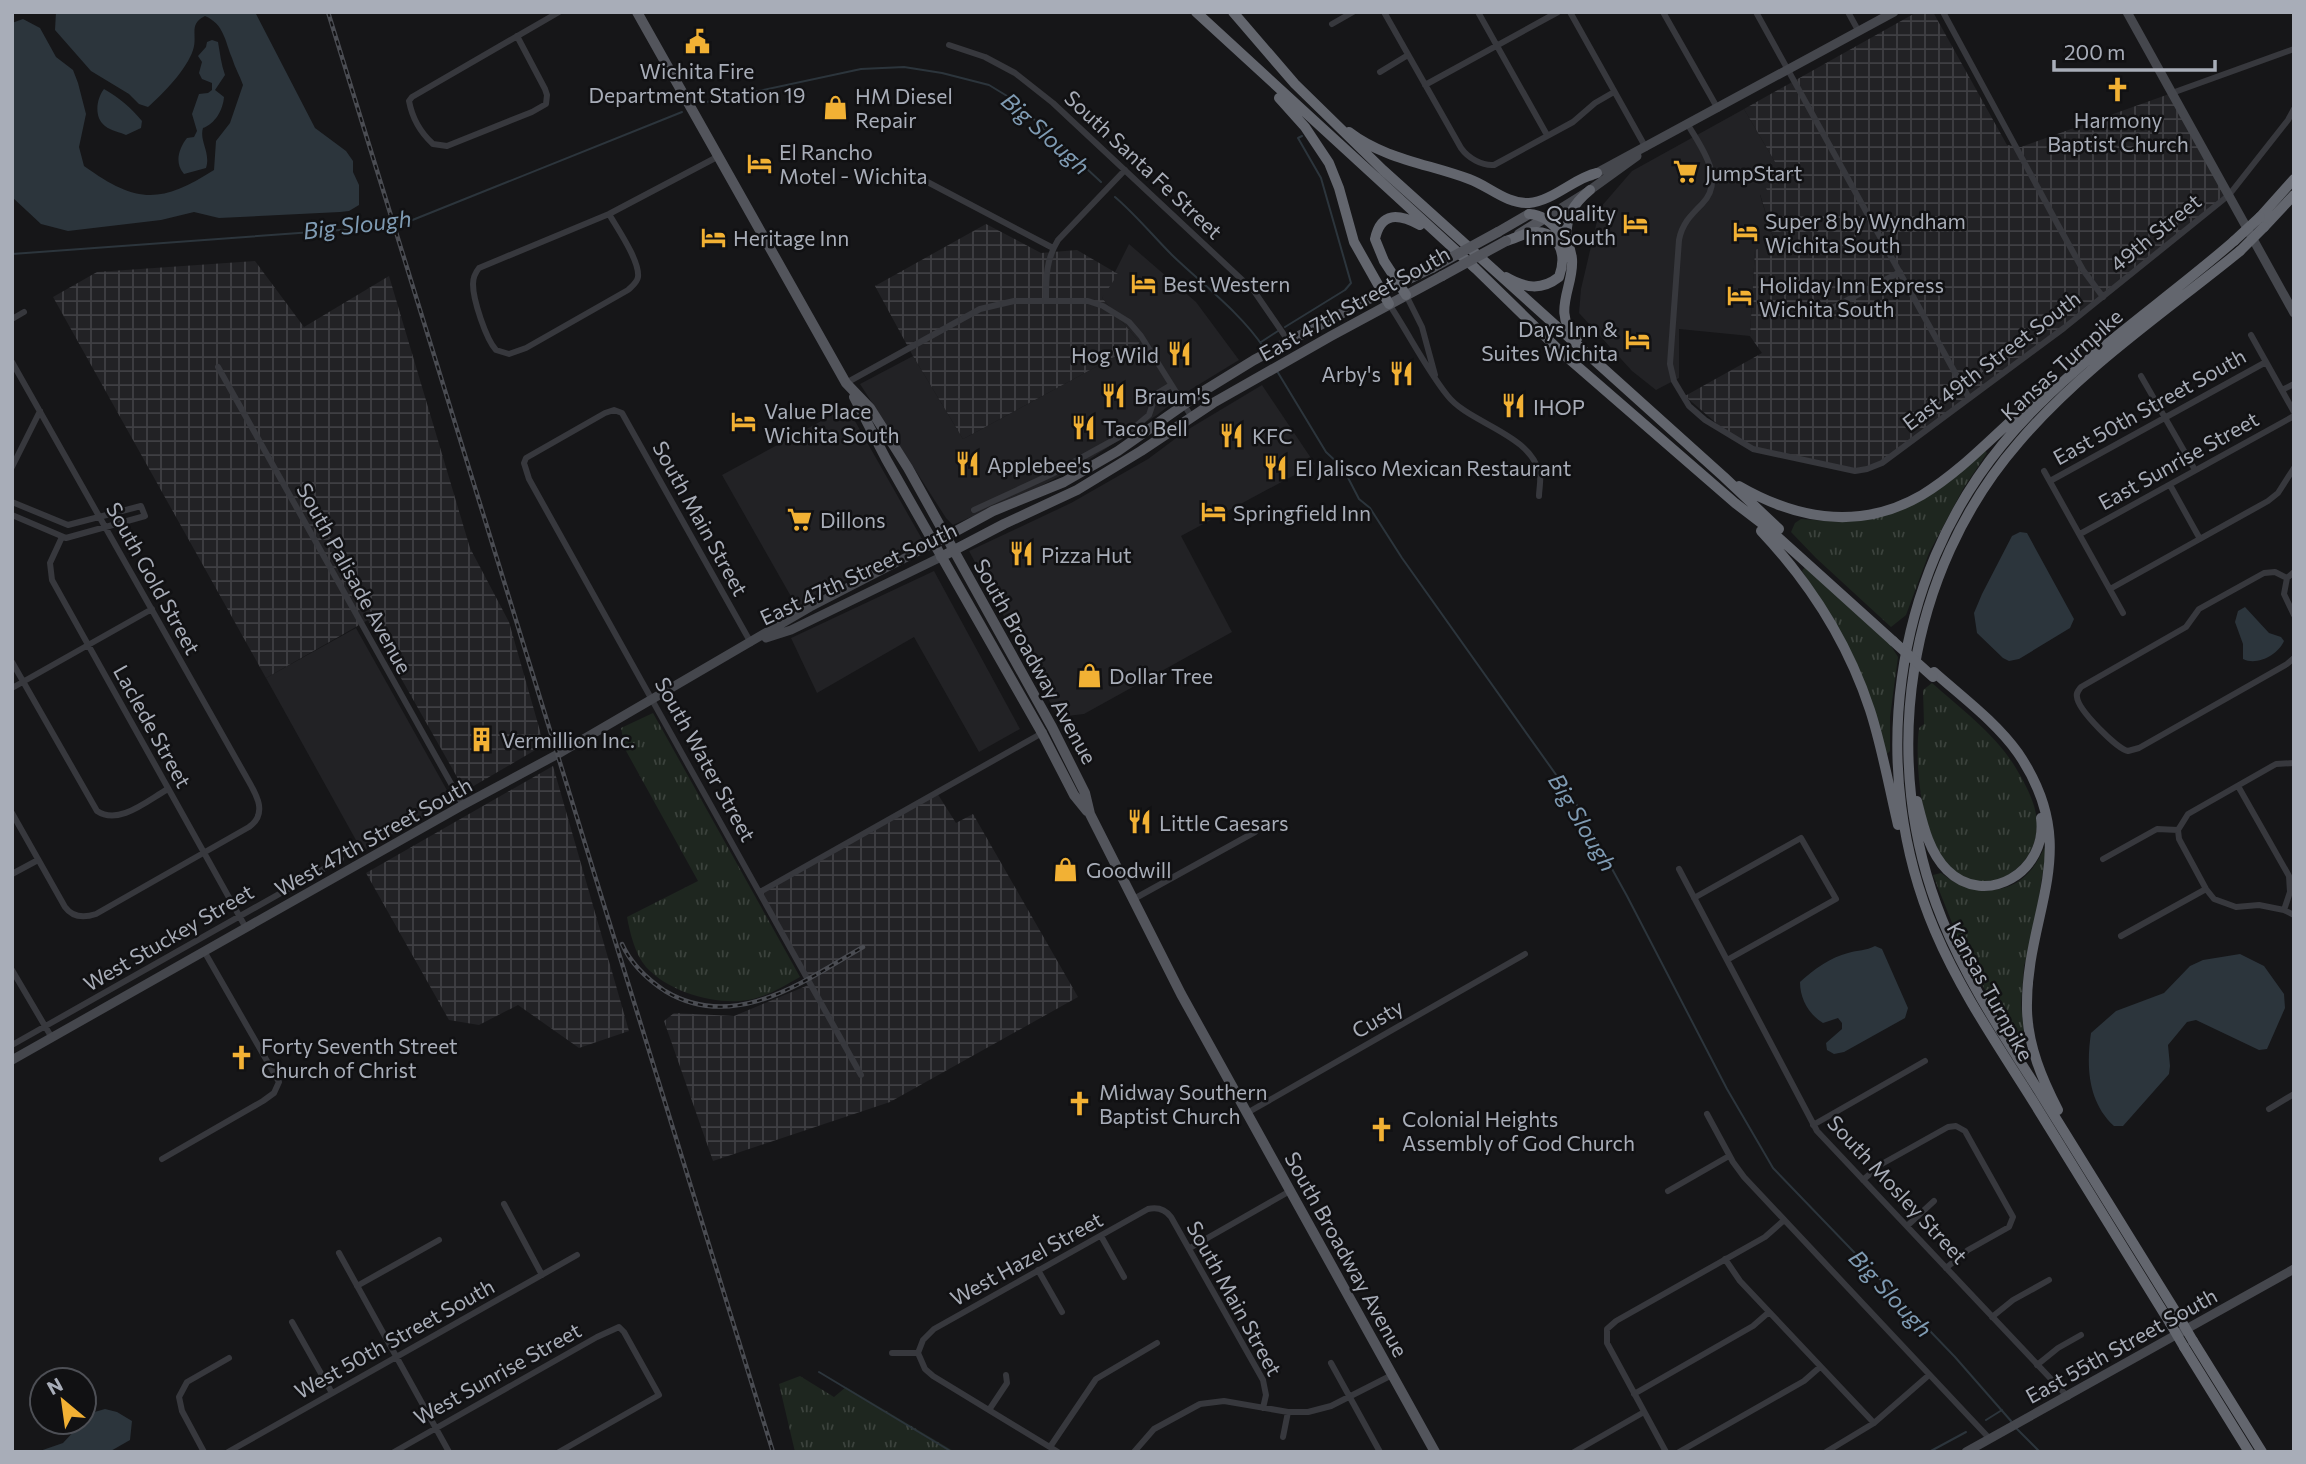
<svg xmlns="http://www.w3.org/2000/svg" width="2306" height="1464" font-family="Commissioner,sans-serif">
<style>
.built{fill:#222225}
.industrial{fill:url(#industrial-grid)}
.grass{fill:url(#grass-tufts)}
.water{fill:#2c353c}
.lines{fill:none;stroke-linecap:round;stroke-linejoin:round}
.stream{stroke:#2c353c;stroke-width:2}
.street{stroke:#37383d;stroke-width:6}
.secondary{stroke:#45474d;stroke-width:9}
.primary{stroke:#53555c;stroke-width:10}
.highway{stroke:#63666e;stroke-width:10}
.rail-casing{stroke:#4a4c52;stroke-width:4.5}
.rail{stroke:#111113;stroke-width:2;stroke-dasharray:5;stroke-linecap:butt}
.primary-bridge{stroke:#53555c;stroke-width:10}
.highway-bridge{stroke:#63666e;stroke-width:10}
.labels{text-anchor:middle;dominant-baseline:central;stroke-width:5;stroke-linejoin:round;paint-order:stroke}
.poi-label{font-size:21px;fill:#a8adb8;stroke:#111113;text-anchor:start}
.street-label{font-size:21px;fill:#a8adb8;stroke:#111113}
.water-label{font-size:23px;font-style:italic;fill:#7f9bb3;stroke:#111113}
</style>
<defs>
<pattern id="industrial-grid" width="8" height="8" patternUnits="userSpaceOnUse" patternTransform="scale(1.75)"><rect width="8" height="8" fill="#222225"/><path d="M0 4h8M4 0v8" fill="none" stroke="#3f3f43"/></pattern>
<pattern id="grass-tufts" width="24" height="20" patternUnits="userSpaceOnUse" patternTransform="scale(1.75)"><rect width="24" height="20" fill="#1e261f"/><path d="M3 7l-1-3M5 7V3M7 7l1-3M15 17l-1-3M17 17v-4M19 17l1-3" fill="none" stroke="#3c433d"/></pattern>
</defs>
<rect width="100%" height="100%" fill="#161618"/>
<!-- built -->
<path class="built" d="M1744,109L1775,162L1768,190L1760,195L1775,244L1755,251L1750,336L1679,329V378L1656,390L1632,371L1579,313L1581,289L1600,208L1632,171Z
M1129,244L1196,302L1239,360L1185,393L1157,415L1084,463L1037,488L953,525L946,518L860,384L913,356L963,439L1140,343L1102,298Z
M1262,385L1315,464L1181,536L1232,632L1084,714L1058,717L969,551L1071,503L1148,459L1187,430Z
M847,407L922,539L797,607L722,475Z
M934,571L1020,729L979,752L914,637L817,693L791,638Z
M356,628L453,801L362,851L266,678Z"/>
<!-- industrial -->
<path class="industrial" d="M1917,12H1933L2007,145L2021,147L2172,93L2229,195L2019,361L1879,465L1855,471L1753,449L1730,435L1685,396L1762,353L1750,336L1755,250L1775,243L1760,194L1767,190L1757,171L1775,162L1744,109Z
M986,224L1041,253L1077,250L1118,274L1102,298L1140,343L963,439L913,356L875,286Z
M255,261L304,327L389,276L470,548L509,622L544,745L465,791L368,620L266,678L53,297L97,272Z
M553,766L629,1031L579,1048L518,1005L479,1025L449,1020L366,873Z
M937,793L956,823L973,814L1078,997L890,1102L713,1161L664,1021L674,1013L734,1016L811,984L760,892Z"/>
<!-- grass -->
<path class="grass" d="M1983,449L1987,453L1963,489L1929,553L1906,615L1891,627L1816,558L1791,532L1795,523L1801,519L1827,521L1892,511Z
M1805,567L1888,641L1898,657L1890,717V751L1887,754L1834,621L1802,571Z
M1932,683C1961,709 1997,735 2017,770C2026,785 2037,806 2037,824C2038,865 1992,898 1956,873C1922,850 1914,765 1919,728L1924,724L1923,690Z
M653,713L800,977C782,987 762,1000 740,1001C709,1003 668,991 646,967C635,954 630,933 627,917L698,881L625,749L621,728Z
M2045,847L2046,852L2033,934L2024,966L2021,1005L2025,1042L2021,1045H2017L2013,1039L1964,953L1933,875L1941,873C1967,894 2007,899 2031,870C2037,863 2041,854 2045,847Z
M800,1376L834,1397L846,1387L955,1452H795L779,1384Z"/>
<!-- water -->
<path class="water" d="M56,12H255L315,128L346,151L353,161V172L359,185V205L349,211L340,212L219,218L194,212L161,220L68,231L41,224L12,197V23L23,19L40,28L56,57L73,70L78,83L86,114L79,147L84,166C137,204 160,204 214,170L216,141L230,123L243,85C240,76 235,68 232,58C225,41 224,24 205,16C188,24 198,36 193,50C187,69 163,94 148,107L139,104L129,94L91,71L55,30Z
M212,40L218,42C220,53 221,64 225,75L215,90L224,97C223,110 215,124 203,128C199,141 211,152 206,168L184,174C174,163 179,148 187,138L194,137L197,131L192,114L199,94L208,93L212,90V83L202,79L199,73L202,62L198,56L206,47L207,42Z
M104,89C120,98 131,108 142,121L141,128L126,135C120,132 111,131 105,126C94,118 96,99 104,89Z
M2020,532L2027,533L2074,619L2070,628L2019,659L2009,661L2003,658L1977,633L1974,613L1982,594L2012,536Z
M2245,607L2269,633L2281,637L2284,641C2278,655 2257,666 2243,659V644L2235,622L2238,611Z
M1875,946L1882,949L1908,1008L1905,1018L1844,1052L1834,1054L1827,1050L1826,1043L1842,1029V1023L1838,1018L1823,1023C1808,1014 1800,998 1800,982C1813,970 1831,957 1848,953C1858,950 1866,951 1875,946Z
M2240,954L2264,966L2284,994L2285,1008L2267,1049L2259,1050L2196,1020L2187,1022L2168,1045L2170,1066L2169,1074L2123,1126H2114C2088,1102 2086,1067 2091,1033L2116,1011L2164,993L2190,966L2203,960Z
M105,1409L117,1412L132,1421L130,1440L109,1452H37L63,1443L91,1413Z"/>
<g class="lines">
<!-- stream -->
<path class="stream" d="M702,103L861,69L904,67L942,73L989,85L1012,99L1101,182
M1115,197C1136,215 1153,236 1172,255C1201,283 1242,314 1264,348
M12,254L382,227L405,223L682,112
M1285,327L1345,290L1351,283L1321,178L1298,138L1302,136
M1261,342L1278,331
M1277,371L1326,452L1343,468L1359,499L1370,508L1402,558L1574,800L1627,896L1727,1089L1773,1168L1955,1357L2011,1421
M819,1372L952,1452
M1986,1420L2002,1410
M2016,1428L2040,1452
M1929,1452L1966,1432"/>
<!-- street -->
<path class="street" d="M1384,12L1461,148C1468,158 1482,166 1494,165L1573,122L1595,103L1614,92
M1478,12L1547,135
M1570,12L1646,148
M1663,12L1718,109
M1756,12L1969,398
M1848,12L1859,32
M1943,12L2058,225L2083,270L2103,297
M1332,24L1353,12
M517,36L545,89L547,95L546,104L532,112L447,146L433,144C421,133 412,117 409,101L412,97L559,12
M949,45L985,57L1015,73L1053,103L1254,291L1289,342
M1380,72L1408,55
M1425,85L1558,12
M2172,93L2294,49
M1688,125C1702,148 1726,180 1702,204C1690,216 1682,224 1679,240L1670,364L1674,381L1689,406L1705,420L1753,449L1855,471L1867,469L1882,463L2064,328L2229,195L2288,120L2294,109
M918,177L1053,248
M609,214C617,228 640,261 638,277C637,283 632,286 628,290L526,348L509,354L496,350C486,339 473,300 473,284C473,278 475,273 479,268L609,214L719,156
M1406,295L1422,327L1435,375
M1046,300C1046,277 1046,260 1058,240L1125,170
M1389,304C1409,334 1425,367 1447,395C1469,424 1531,433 1540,475C1541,481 1539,490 1539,496
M1829,310L1900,272
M12,319L24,312
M2251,335L2294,412
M12,362L244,773C254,791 270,812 249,827L96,914C84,918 73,918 65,907L12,813
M218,367L463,805
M2141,376L2195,470
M846,383L980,309L1014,301H1088L1103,306L1129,322L1141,336L1191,416
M2282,390L2294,384
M12,467L40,411
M2044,471L2123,613
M2050,481L2266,362
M2170,485L2200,539
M12,502L68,525L141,506L145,516L66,538L12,515
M974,510L1052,474L1130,431L1149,415L1156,394L1171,385
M2080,534L2294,416
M62,537L50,563L52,580L246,928
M2294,572L2287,578L2284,594L2294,615
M2287,578L2275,572L2264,573L2199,609L2186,627L2081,687C2078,691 2076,693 2077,697C2078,710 2117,749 2128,751L2139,748L2287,664L2294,658
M2110,589L2268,501L2278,493L2294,468
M751,643L622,413L614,410L605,413L526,458L524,463L529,479L861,1075
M12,662L97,811C119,826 148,800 168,789
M12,688L152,609
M2238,786L2289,876L2290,892L2284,910
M2178,830L2179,839L2206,889L2214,899L2236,907L2259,905L2284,910L2294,915
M2178,830L2188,814L2276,764L2294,763
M2103,859L2157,829L2178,830
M1679,869L1817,1131L2068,1397
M12,874L38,860
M760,892L1044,732
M1694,898L1801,838L1836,899L1727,960
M1132,900L1255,832
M2121,936L2206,889
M12,970L52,1038
M12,1045L341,859
M2269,1109L2294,1094
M1247,1113L1525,954
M1707,1114L1733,1162L1744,1177L1989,1438
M1813,1125L1925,1061
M162,1159L263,1101L274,1093L279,1082L204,951
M1863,1180L1880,1165L1948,1127L1956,1126L1965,1131L2013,1217L2009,1227L1968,1250L1946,1268
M1668,1191L1729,1156
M504,1204L542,1275
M1907,1226L1934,1201
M1101,1236L1124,1277
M1190,1248L1290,1191
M339,1253L449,1452
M1725,1259L1740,1281L1874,1423
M1038,1270L1062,1312
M357,1286L439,1240
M1992,1317L2013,1300L2049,1280
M292,1322L332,1393
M892,1353H918
M918,1353L923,1340L934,1329L1148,1209C1157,1207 1165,1209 1171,1217L1263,1380L1266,1395L1263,1408
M918,1353L925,1369L933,1376L1058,1452
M1331,1363L1380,1452
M2037,1365L2058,1348L2081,1335
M1634,1394L1753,1326L1769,1312
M989,1410L1007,1383L1006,1375
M1283,1437L1288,1412
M1050,1447L1096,1379L1157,1343
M204,1452L182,1411L179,1397L187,1382L229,1358
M228,1452L577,1255
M394,1452L597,1337L619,1327L624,1332L659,1395L559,1452
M1134,1452L1154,1429L1200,1404L1224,1401L1288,1412H1308L1331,1406L1392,1375
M1574,1452L1644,1412
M1666,1452L1607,1343V1329L1616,1321L1765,1237L1783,1221
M1679,1452L1804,1381L1820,1367
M1826,1452L1874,1423L1929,1375"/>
<!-- secondary -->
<path class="secondary" d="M2127,12L2294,313
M1591,176L1894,12
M1545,218L1590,190L1637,156
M766,638L791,630L941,557
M12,1060L463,805L558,754L810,607L934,543
M1966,1452L2294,1269"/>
<!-- primary -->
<path class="primary" d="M637,12L846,383L870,408L908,468L1052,727L1085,793L1090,814L1181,994L1435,1452
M1498,232L1529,214
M1519,234L1545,218
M854,397L886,459L1042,733L1074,795L1087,811
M934,543L993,511L1064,482L1118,451L1202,392L1254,360L1382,292L1432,268
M941,557L1004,524L1077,490L1141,451L1213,403L1331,336L1442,276"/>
<!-- highway -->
<path class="highway" d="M1196,12L1476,269L1561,352L1735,503L1769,529L1893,641
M1233,12L1295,84L1383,170L1724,477L1779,529
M1279,98L1305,127L1329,163L1339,188L1354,242L1389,304
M1349,132C1384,159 1429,164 1469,179C1489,186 1506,204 1529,203C1553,201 1574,178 1597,173
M1529,214C1542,215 1548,220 1557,229C1597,270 1541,303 1577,339
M2260,217L2294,179
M2264,227L2294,195
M1567,240C1565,217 1573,204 1590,190
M1506,241C1513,239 1521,235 1528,233C1558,227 1568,253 1559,277C1541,291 1525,288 1506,277
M1406,295L1384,261L1375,239C1381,211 1399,214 1420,225
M1739,486C1798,520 1860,531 1922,495C1963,470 1996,433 2032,402
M1761,531C1809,582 1848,643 1870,710C1882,747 1889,787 1898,825
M1934,672C1962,697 1996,722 2018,753C2085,851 2025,911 2027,1010C2028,1046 2042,1079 2058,1110
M1917,801C1923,825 1929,852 1947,870C1986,909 2048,871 2041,818
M2179,1317C2133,1243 2088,1170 2042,1096C2006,1039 1967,982 1942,919C1878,761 1906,572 2019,442C2082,368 2165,312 2240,251
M2170,1323C2123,1248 2077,1173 2031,1098C1997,1044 1960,990 1935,931C1867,772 1892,579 2002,445C2068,365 2157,308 2234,241
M2193,1341L2262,1452
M2184,1347L2249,1452"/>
<defs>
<path id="rail" d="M328,12L773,1452
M622,944C631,964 647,979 665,991C735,1033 804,981 863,947"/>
</defs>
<!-- rail casing -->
<use href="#rail" class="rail-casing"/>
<!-- rail -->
<use href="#rail" class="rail"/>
<!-- primary-bridge -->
<path class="primary-bridge" d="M1432,268L1498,232
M1442,276L1506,241"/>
<!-- highway-bridge -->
<path class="highway-bridge" d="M2234,241L2260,217
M2240,251L2264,227
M1893,641L1933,677
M2179,1317L2193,1341
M2170,1323L2184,1347"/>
</g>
<!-- icons -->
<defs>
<symbol id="civic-bare" viewBox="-9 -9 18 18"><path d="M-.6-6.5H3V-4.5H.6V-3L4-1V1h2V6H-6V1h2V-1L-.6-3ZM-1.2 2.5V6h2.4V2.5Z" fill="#f2b134" stroke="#111113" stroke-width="2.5" paint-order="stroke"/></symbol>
<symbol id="church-bare" viewBox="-9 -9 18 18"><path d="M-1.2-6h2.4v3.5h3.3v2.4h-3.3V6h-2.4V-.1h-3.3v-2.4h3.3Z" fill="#f2b134" stroke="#111113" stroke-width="2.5" paint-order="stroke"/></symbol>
<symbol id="shop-bare" viewBox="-9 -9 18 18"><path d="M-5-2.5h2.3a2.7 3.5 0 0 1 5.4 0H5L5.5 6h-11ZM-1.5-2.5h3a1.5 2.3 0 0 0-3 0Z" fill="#f2b134" stroke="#111113" stroke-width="2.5" paint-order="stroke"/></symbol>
<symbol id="hotel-bare" viewBox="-9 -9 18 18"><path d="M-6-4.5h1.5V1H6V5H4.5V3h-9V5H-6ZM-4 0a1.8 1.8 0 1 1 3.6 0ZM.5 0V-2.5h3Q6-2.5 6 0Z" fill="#f2b134" stroke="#111113" stroke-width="2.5" paint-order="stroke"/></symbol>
<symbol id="supermarket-bare" viewBox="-9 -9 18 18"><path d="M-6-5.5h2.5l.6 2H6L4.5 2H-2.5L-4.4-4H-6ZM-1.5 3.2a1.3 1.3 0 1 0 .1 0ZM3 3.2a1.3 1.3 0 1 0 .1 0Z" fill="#f2b134" stroke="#111113" stroke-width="2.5" paint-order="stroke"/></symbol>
<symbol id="restaurant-bare" viewBox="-9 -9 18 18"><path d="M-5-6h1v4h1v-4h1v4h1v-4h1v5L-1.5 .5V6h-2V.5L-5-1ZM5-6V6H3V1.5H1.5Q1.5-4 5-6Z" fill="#f2b134" stroke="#111113" stroke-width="2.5" paint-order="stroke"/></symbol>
<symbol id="building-bare" viewBox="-9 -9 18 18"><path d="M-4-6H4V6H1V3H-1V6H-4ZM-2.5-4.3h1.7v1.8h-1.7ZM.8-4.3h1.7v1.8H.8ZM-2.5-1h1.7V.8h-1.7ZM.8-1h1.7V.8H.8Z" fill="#f2b134" stroke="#111113" stroke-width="2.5" paint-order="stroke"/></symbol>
</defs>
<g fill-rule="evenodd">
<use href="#civic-bare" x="680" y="24" width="35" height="35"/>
<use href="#church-bare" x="2100" y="72" width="35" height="35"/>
<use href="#shop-bare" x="818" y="90" width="35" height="35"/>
<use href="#hotel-bare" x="742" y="146" width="35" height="35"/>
<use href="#supermarket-bare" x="1668" y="154" width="35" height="35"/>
<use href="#hotel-bare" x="1618" y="206" width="35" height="35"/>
<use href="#hotel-bare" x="1728" y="214" width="35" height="35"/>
<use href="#hotel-bare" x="696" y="220" width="35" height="35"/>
<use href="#hotel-bare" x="1126" y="266" width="35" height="35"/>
<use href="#hotel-bare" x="1722" y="278" width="35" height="35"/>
<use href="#hotel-bare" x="1620" y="322" width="35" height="35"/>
<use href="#restaurant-bare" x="1162" y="336" width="35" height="35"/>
<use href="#restaurant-bare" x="1384" y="356" width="35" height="35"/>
<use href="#restaurant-bare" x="1096" y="378" width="35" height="35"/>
<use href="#restaurant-bare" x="1496" y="388" width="35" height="35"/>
<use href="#hotel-bare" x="726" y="404" width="35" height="35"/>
<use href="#restaurant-bare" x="1066" y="410" width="35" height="35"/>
<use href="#restaurant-bare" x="1214" y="418" width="35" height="35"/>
<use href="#restaurant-bare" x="950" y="446" width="35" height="35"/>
<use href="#restaurant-bare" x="1258" y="450" width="35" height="35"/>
<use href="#hotel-bare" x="1196" y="494" width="35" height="35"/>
<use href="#supermarket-bare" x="782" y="502" width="35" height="35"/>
<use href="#restaurant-bare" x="1004" y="536" width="35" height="35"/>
<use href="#shop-bare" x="1072" y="658" width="35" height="35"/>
<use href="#building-bare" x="464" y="722" width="35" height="35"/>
<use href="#restaurant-bare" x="1122" y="804" width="35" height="35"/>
<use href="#shop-bare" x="1048" y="852" width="35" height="35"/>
<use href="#church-bare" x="224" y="1040" width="35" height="35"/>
<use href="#church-bare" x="1062" y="1086" width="35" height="35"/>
<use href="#church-bare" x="1364" y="1112" width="35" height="35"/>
</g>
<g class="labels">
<!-- poi labels -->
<g class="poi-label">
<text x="697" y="70" text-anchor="middle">Wichita Fire<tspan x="697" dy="24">Department Station 19</tspan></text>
<text x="855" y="95">HM Diesel<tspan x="855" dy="24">Repair</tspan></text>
<text x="2118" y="119" text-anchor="middle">Harmony<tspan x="2118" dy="24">Baptist Church</tspan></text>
<text x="779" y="151">El Rancho<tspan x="779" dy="24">Motel - Wichita</tspan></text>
<text x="1705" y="172">JumpStart</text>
<text x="1616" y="212" text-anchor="end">Quality<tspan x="1616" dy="24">Inn South</tspan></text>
<text x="1765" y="220">Super 8 by Wyndham<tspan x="1765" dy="24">Wichita South</tspan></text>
<text x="733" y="237">Heritage Inn</text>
<text x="1163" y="283">Best Western</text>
<text x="1759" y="284">Holiday Inn Express<tspan x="1759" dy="24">Wichita South</tspan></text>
<text x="1618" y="328" text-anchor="end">Days Inn &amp;<tspan x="1618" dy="24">Suites Wichita</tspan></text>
<text x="1159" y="354" text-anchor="end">Hog Wild</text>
<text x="1381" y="373" text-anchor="end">Arby's</text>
<text x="1134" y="395">Braum's</text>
<text x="1533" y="406">IHOP</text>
<text x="764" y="410">Value Place<tspan x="764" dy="24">Wichita South</tspan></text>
<text x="1103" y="427">Taco Bell</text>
<text x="1252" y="435">KFC</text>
<text x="987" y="464">Applebee's</text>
<text x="1295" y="467">El Jalisco Mexican Restaurant</text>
<text x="1233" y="512">Springfield Inn</text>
<text x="820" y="519">Dillons</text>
<text x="1041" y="554">Pizza Hut</text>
<text x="1109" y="675">Dollar Tree</text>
<text x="501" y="739">Vermillion Inc.</text>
<text x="1159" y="822">Little Caesars</text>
<text x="1086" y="869">Goodwill</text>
<text x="261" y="1045">Forty Seventh Street<tspan x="261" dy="24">Church of Christ</tspan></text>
<text x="1099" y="1091">Midway Southern<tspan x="1099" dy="24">Baptist Church</tspan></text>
<text x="1402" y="1118">Colonial Heights<tspan x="1402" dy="24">Assembly of God Church</tspan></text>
</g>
<!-- street labels -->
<g class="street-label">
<text transform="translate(1144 164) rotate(43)">South Santa Fe Street</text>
<text transform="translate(2155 232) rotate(-39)">49th Street</text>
<text transform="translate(1354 303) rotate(-29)">East 47th Street South</text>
<text transform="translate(1991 360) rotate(-37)">East 49th Street South</text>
<text transform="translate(2061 364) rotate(-42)">Kansas Turnpike</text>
<text transform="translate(2149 406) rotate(-29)">East 50th Street South</text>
<text transform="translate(2178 460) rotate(-29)">East Sunrise Street</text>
<text transform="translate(701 518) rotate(61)">South Main Street</text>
<text transform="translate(858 573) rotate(-25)">East 47th Street South</text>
<text transform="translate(154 578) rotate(61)">South Gold Street</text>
<text transform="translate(355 578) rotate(61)">South Palisade Avenue</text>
<text transform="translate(1036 661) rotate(61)">South Broadway Avenue</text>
<text transform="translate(153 726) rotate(61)">Laclede Street</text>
<text transform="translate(706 759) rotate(61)">South Water Street</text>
<text transform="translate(373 836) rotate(-29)">West 47th Street South</text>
<text transform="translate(168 937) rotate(-30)">West Stuckey Street</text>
<text transform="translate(1991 991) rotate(61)">Kansas Turnpike</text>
<text transform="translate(1377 1018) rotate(-30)">Custy</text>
<text transform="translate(1898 1189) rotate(47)">South Mosley Street</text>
<text transform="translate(1347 1254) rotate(61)">South Broadway Avenue</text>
<text transform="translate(1026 1258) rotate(-29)">West Hazel Street</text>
<text transform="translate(1235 1298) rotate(61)">South Main Street</text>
<text transform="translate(394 1338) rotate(-29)">West 50th Street South</text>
<text transform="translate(2121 1345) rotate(-29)">East 55th Street South</text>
<text transform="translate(497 1373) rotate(-29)">West Sunrise Street</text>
</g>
<!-- water labels -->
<g class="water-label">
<text transform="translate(1046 133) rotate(42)">Big Slough</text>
<text transform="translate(357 224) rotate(-7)">Big Slough</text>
<text transform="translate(1583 822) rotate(59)">Big Slough</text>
<text transform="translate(1891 1293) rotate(47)">Big Slough</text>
</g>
</g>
<!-- border -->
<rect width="2306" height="1464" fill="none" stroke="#a8adb8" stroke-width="28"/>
<!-- north arrow -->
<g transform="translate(63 1401) rotate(331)"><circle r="33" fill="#111113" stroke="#4d4f55" stroke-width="2"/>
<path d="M0-5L12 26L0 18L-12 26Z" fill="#f2b134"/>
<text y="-10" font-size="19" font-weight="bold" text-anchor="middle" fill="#a8adb8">N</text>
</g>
<!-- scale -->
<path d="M2054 60v10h161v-10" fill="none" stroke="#a8adb8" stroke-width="3.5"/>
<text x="2064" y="60" font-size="21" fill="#a8adb8" stroke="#111113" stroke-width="5" paint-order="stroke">200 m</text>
</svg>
